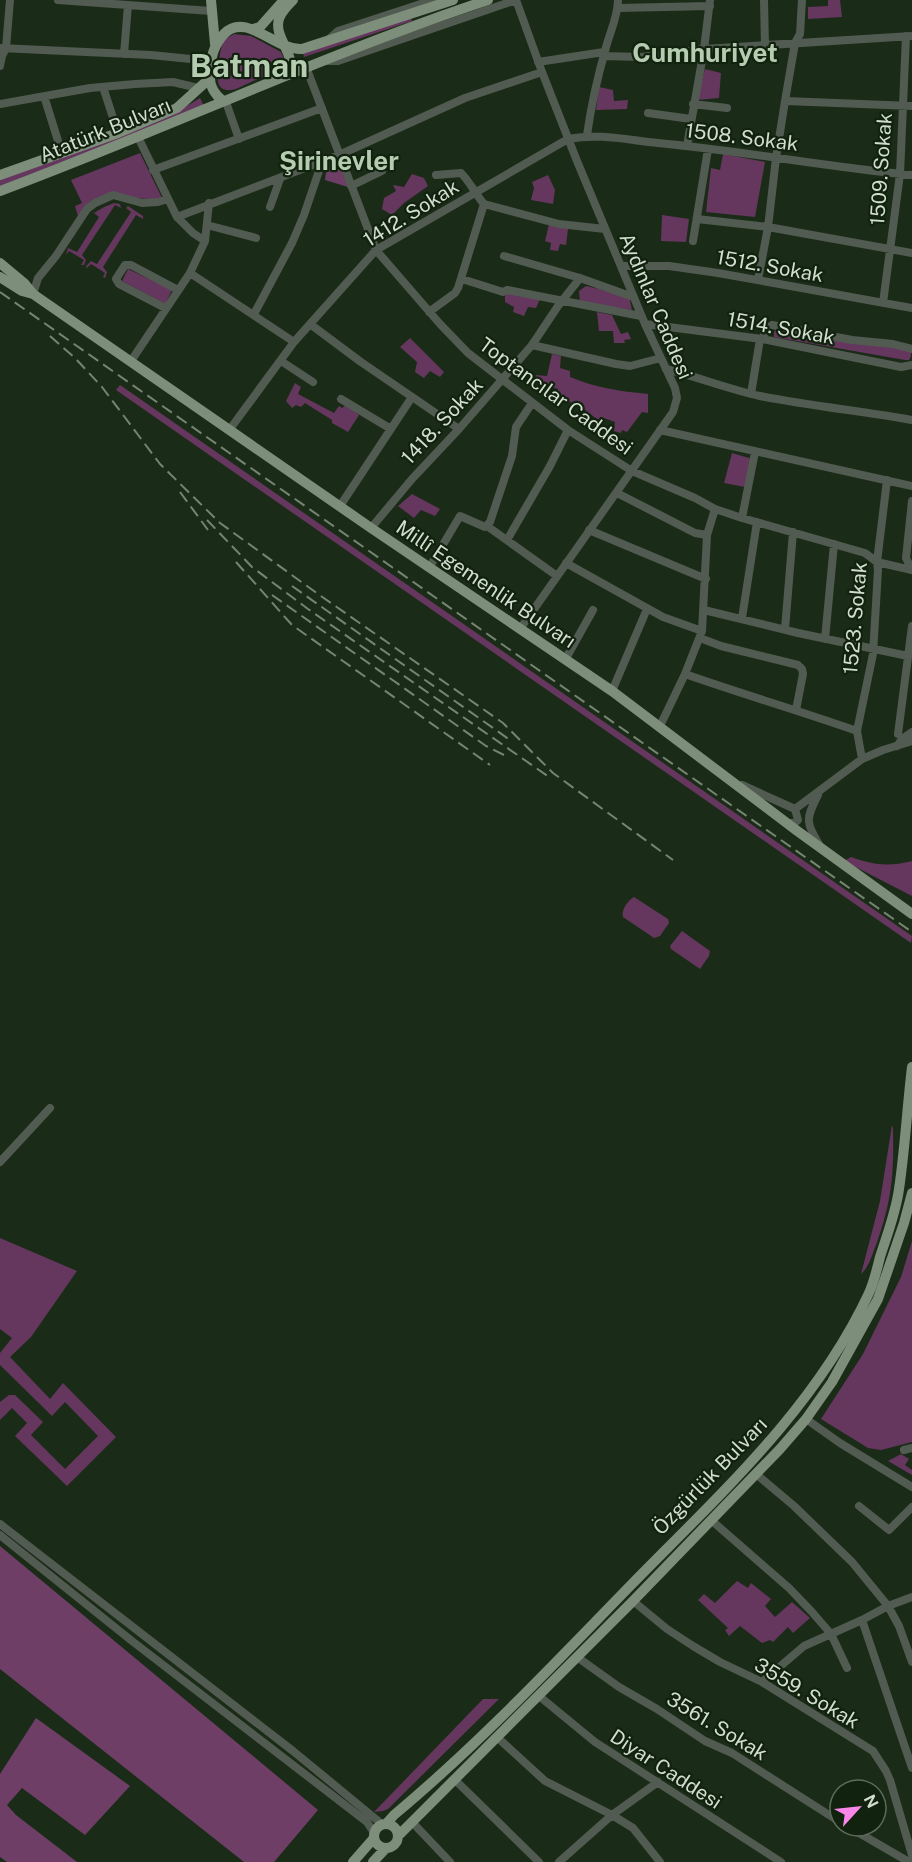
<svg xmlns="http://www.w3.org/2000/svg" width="912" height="1862" font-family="'Public Sans',sans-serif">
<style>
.green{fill:#65365e}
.forest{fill:#6e3e67}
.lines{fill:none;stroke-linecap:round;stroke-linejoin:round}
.minor{stroke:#525b51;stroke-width:8}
.major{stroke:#7d8f7a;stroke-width:10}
.rail{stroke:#768573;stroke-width:2;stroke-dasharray:12 6;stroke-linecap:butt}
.labels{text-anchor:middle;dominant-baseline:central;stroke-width:4.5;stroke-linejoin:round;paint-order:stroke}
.street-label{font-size:20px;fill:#d1ddcf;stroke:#11220e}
.district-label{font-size:26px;font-weight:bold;fill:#b5ccb1;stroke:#11220e}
.town-label{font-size:32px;font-weight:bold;fill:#b5ccb1;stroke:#11220e}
</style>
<rect width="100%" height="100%" fill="#1a2c17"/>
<!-- green -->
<path class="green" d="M828,0H840L842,17L808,19V7L828,6Z
M411,17L412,21L304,57L303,53Z
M234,34L251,36L281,52L284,59L282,68L236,89C214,95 217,77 219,62C220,56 220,49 223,43C226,38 229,37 234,34Z
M705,69L721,73L719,98L697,100Z
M599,87L613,90L614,101L628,100L627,109L596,110Z
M200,98L204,106L131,136L0,186V178L177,112Z
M140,153L163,200L134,198L115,192L78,216L75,206L82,203L71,180Z
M723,154L765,162L755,217L706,212L711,168L720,170Z
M412,174L424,178L428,186L404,203L392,215L382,209L384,198L396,191L393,185L404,187Z
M548,175L555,190L553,204L531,200L534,188L532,182Z
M114,203L120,204L121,208L115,205L82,255L86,260L84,265H81L84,260L69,251L66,255L68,248L77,252L99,217L94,213L104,207Z
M128,206L143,216V219L136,215L103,267L107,272L105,278L103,277L105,273L91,264L87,268L86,266L91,261L97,264L131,212L126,208Z
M662,215L689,219L686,242L661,241Z
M549,224L568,229L566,245L560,244L558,251L550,250L551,243L545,241Z
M128,269L172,290L165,304L122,281Z
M586,286L629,296L632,310L580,303L579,291Z
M505,294H513L540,299L536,308L528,307L524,316L513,312L514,307L505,302Z
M597,312L612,315L621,334L628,332L631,339L624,340L625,343H614L613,331H599Z
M777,329L907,350L911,352V356L909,360H905L774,337V332Z
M410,338L444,372L440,377L430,371L424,378L415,372L417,362L400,347Z
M552,354L561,356L560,368L570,371V377C597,388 619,391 648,394V413L642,412L627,432L622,430L621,433L614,431L615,422L601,417L598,420L584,409L558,396V389L535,381L536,375L547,376Z
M295,383L301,387L298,394L334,413L339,406L342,408L346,405L359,415L348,432L332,423V420L305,403L301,407L296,405L292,408L286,401Z
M120,385L912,936L911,943L116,390Z
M732,453L749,458L751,461L745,487L724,483Z
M412,494L440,509L435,516L421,510L414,518L398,506Z
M851,857C874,865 888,867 912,861V896L844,861Z
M634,897L668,919L669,923L660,936L654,938L623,917C621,910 628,900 634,897Z
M682,931L710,951L709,956L700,969L671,949L670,946Z
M892,1125L893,1128C894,1174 892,1201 876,1245C872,1255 869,1267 861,1274L880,1201Z
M0,1238L77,1271L31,1337L10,1357L50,1399L63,1383L116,1437L67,1486L15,1436L27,1423L12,1408L0,1420V1402L9,1395H15L43,1422L31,1435L65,1469L98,1436L65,1402L52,1416L0,1365V1353L12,1338L0,1329Z
M912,1241V1442L881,1450L868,1448L821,1419L863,1354L901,1277Z
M901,1454L909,1459L905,1465L912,1470V1475L888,1461Z
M737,1581L748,1588L751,1583L771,1599L765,1606L775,1617L792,1602L810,1618L793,1633L788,1627L773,1642L770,1640L762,1643L740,1626L729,1636L725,1630L728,1628L698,1600L704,1594L715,1603Z
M483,1699H499L388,1809L383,1811L374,1812Z"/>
<!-- forest -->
<path class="forest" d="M337,159L348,187L325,180L327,164Z
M0,1546L318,1810L274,1862H244L0,1669Z
M36,1718L130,1786L85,1835L22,1788L7,1805L16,1815L77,1862H7L0,1857V1774Z"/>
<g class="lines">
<!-- minor -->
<path class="minor" d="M58,0L211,11
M764,0L765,46
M618,8L710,6
M330,38L338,31L433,0
M0,48L151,55L210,61
M124,54L128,5
M603,56L642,57L704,49L912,36
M325,61H338L516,0L542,72L577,161L645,324L675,388L677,398L673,412L520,629
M538,62L604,52
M0,66L2,56L6,48L10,0
M306,67L376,250L440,324L468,353L568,430L632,471L695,498L715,509L742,518L865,553L877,562L912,570
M103,87L118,133
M44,96L59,144
M223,101L227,105L239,139
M785,101L912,106
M0,104L90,88L135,84L173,82L198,88
M693,104L727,108
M648,113L691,119
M587,135C591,107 597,79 605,51C609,34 618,17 618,0
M138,137L177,217L193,233L205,241
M687,146L704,49L710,0
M153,170L322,108
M351,186L382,171
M484,204L559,224L605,229
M270,207L280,179
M177,217L339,155L465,98L542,72
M697,219L768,227L912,253
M207,225L256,238
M693,241L708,149
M504,256L580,278L633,297
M621,266H669L718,273L912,308
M190,273L294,342
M462,279L503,292L507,290L641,316
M758,280L768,227L776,158L785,101L795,43L800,34L802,0
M33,294L38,278L56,256L87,209L95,203L113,195L142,203L158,202L168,199
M883,303L900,174L906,36
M165,308L119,284L116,279L125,265H131L178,290
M429,312L455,293L458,288L484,204C475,194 471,183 461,173L436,175
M254,314L292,243L304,215L322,162
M310,324L361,362L459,429
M645,324L762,339L901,367L912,365
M762,339L767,329L772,325L852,340L893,344L912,349
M532,345L616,364L630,366L661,358
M131,361L190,273L205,241L209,203
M281,361L313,382
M666,369C698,377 728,389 760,396C810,406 862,411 912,420
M751,394L760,339
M341,399L391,429
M230,429L294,342L376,250L568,139C600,133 627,140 658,143C743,151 827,167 912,175
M660,430L912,486
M617,493L695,533L707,535
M912,501L906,558L912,570
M340,506L412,397
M742,518L755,452
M487,526L557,576
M371,528L412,479L459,429L532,345L558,306L580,278
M589,530L706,579
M507,540L550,466L568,430
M566,563L663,617L702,631
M429,568L460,516L485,527L490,522L512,456L516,427L532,403
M704,610L798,633L908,656
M742,618L757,522
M785,629L793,532
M700,638L721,646L798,665L802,669L803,674L796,710
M825,639L834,544
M565,660L593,610
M685,674C742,694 800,711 857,731
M612,691L647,609
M660,726L685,674L702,631L707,535L715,509
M898,734L912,626
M897,746L902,739L912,732
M862,759L857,731L873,654L878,570L877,562L887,480
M742,785L795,809L862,759L883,750L912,741
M818,795C805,820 806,822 820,846
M787,823H795L798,820L795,809
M0,1162L50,1108
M806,1419L840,1443L912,1487
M904,1450L912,1448
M756,1474L794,1506L852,1562L888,1606L899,1626L912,1662
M859,1506L889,1530L912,1507
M711,1520L789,1588L812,1612L831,1634L847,1668
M0,1524L293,1751L383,1825
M0,1535L132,1641L367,1822L375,1834
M633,1601L667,1629L693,1646L720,1662L762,1682L873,1751L886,1771L890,1780L912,1855
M862,1620L912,1768
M577,1657L619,1687L657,1709L705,1741L732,1753L840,1822
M762,1682L804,1646L862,1620L888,1606L912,1597
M539,1696L595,1742L781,1862
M498,1738L545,1781L612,1815L633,1828L660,1862
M455,1780L539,1862
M412,1822L450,1862
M847,1826L909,1862
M559,1862L612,1815L658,1782"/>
<!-- major -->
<path class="major" d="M211,0L215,44
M253,29L260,27L284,0
M288,74C298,55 273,38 279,19C281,12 288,5 293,0
M223,101C213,93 209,85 210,73C211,57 213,46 224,34C246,11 276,51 302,49L453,0
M0,175L118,133L177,108L209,79
M0,191C164,130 322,55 488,0
M0,263L24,283L33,294L371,528L612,691L796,830L912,914
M0,277L22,291L33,294
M386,1824L394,1815C479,1744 554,1664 631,1585C718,1496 815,1409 869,1293C874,1282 877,1269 880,1257C887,1235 896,1212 899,1189C905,1149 907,1108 912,1067
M374 1836a12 12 0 1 1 24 0a12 12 0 1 1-24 0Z
M398,1836L633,1601L780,1449L806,1419L832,1382L878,1299L904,1223L912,1193
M353,1862L374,1838
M373,1862L386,1848"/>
<!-- rail -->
<path class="rail" d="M0,292L912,932
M50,336L75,358L102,387L160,464L220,523L318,594L503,723L553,773L673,860
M180,492L208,530
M207,520L252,567L308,609L549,777
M236,562L292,625L490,765
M292,586L510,740
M272,595L486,746L504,755"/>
</g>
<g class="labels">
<!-- street labels -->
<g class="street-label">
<text transform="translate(105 130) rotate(-22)">Atatürk Bulvarı</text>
<text transform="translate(742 137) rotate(7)">1508. Sokak</text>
<text transform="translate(881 169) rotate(-86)">1509. Sokak</text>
<text transform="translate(411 213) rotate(-32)">1412. Sokak</text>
<text transform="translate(770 266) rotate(10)">1512. Sokak</text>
<text transform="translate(656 306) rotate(67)">Aydınlar Caddesi</text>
<text transform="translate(781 328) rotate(10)">1514. Sokak</text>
<text transform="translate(556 396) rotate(36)">Toptancılar Caddesi</text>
<text transform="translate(442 421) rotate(-47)">1418. Sokak</text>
<text transform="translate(486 584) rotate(34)">Millî Egemenlik Bulvarı</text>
<text transform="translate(855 618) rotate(-85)">1523. Sokak</text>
<text transform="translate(710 1476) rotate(-46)">Özgürlük Bulvarı</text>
<text transform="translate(807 1693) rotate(31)">3559. Sokak</text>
<text transform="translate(717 1726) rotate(31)">3561. Sokak</text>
<text transform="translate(666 1769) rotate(33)">Diyar Caddesi</text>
</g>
<!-- district labels -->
<g class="district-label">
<text x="705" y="52">Cumhuriyet</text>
<text x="339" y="160">Şirinevler</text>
</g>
<!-- town labels -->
<g class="town-label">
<text x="249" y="65">Batman</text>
</g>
</g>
<!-- north arrow -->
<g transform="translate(858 1808) rotate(63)"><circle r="28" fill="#11220e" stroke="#5e6d5b" stroke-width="1.5"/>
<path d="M0-4.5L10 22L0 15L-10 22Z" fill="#f987e9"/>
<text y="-9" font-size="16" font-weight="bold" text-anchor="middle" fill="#d1ddcf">N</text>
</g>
</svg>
